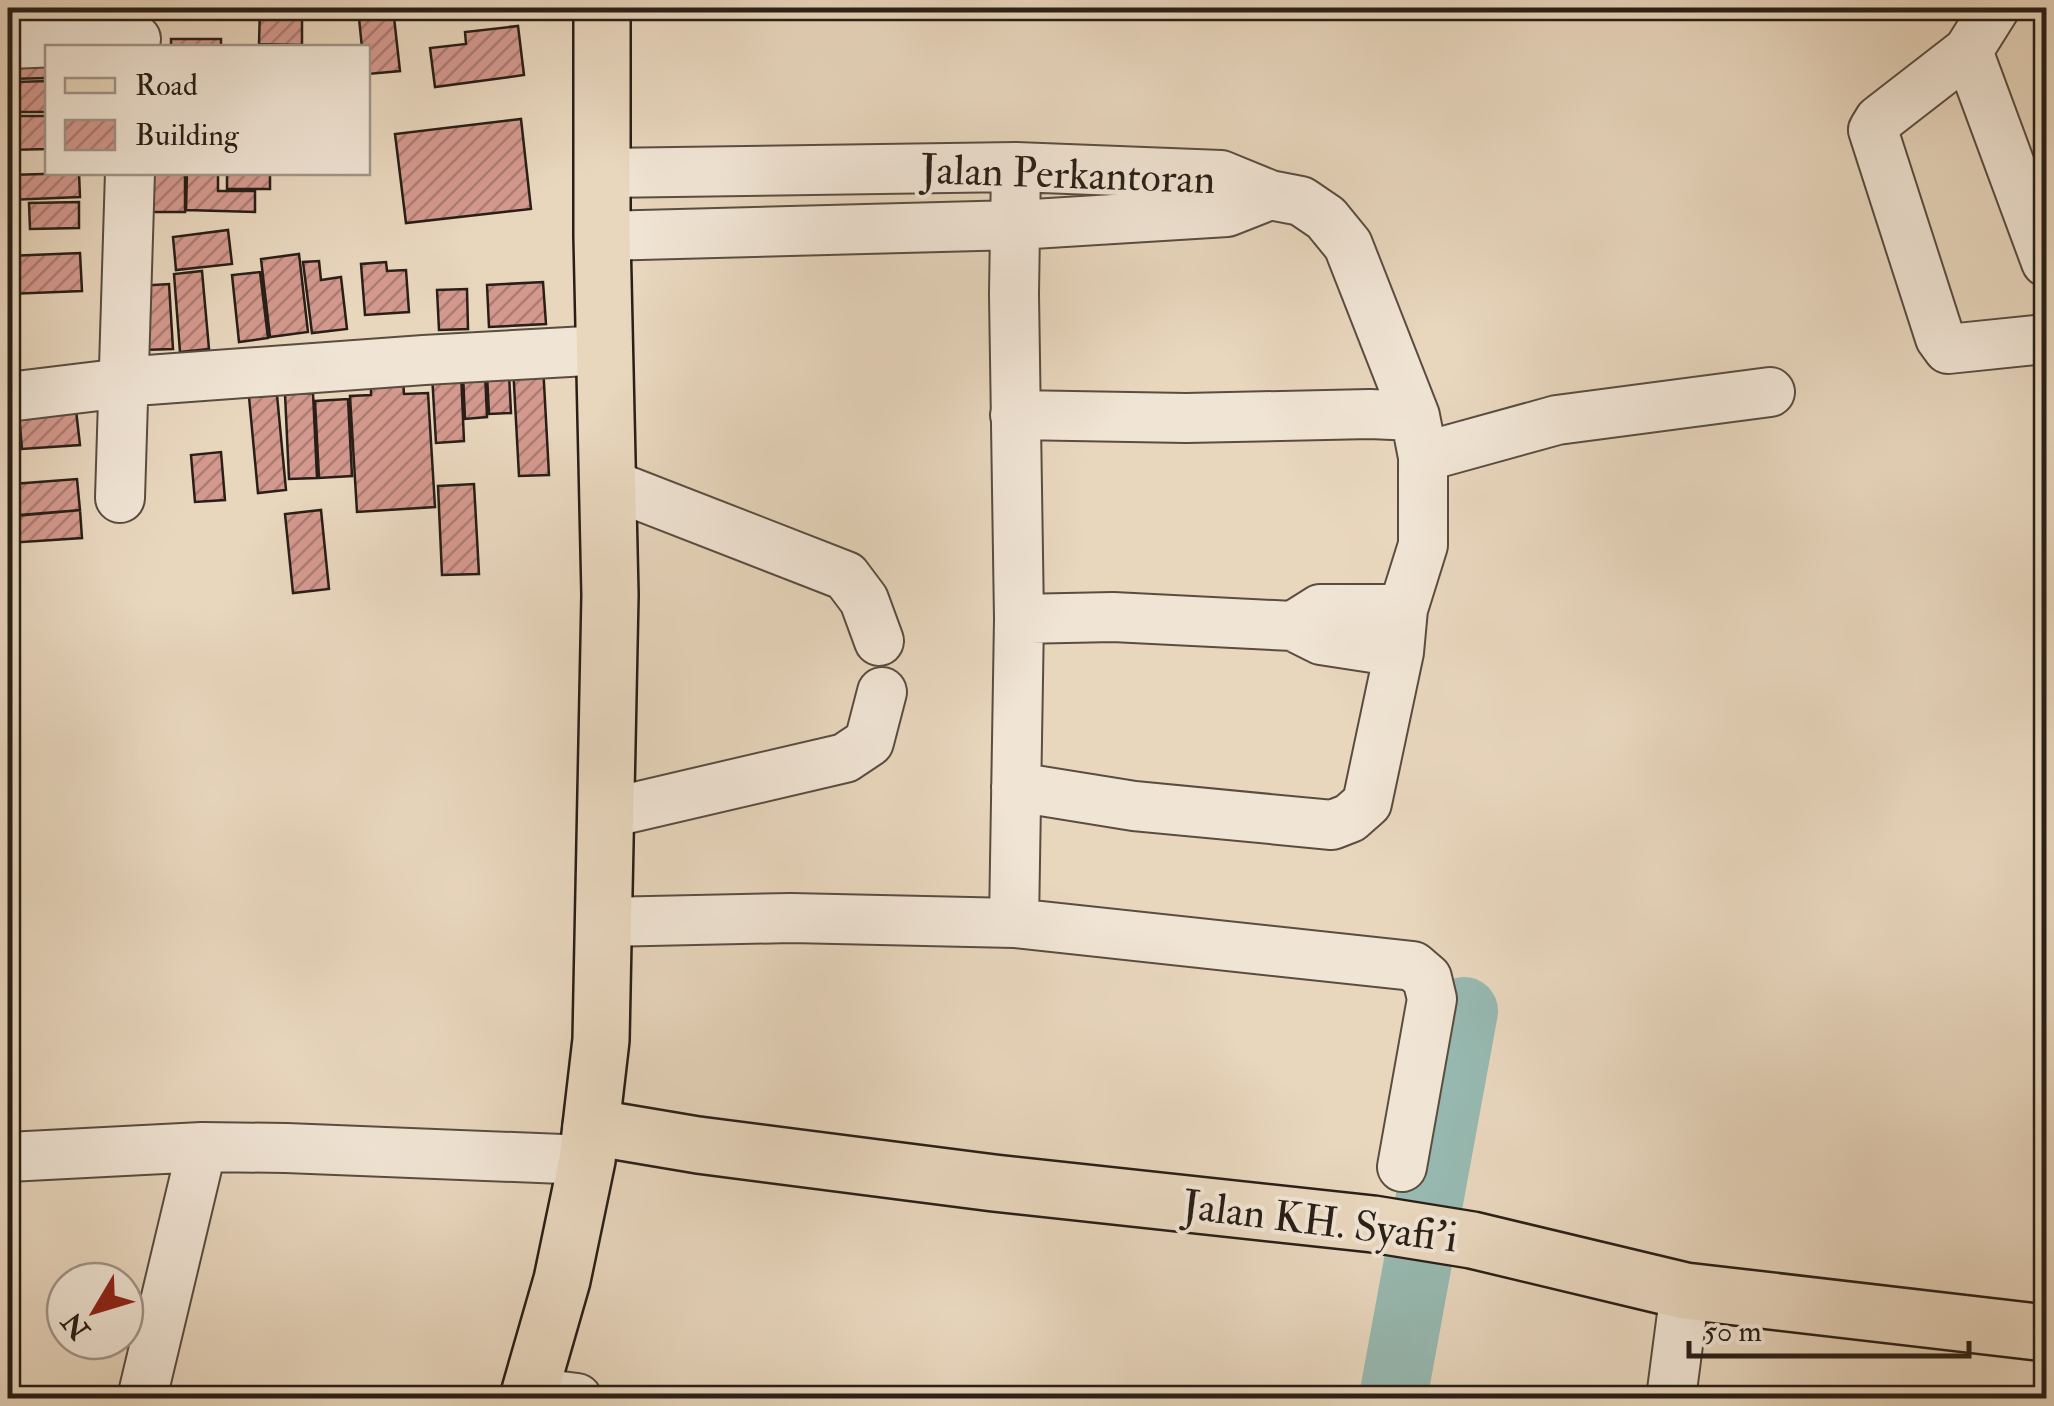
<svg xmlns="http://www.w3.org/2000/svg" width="2054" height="1406" font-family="'IM FELL Double Pica',serif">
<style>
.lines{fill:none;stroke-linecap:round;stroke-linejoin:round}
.river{stroke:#97b9b1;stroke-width:68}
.building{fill:url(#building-hatch);stroke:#291f17;stroke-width:2.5}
.minor-casing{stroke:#594d40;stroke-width:52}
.major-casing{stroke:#291f17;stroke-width:60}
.highway-casing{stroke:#291f17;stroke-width:60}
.minor{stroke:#f0e4d4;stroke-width:48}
.major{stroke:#e8d6bd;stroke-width:55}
.highway{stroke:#e8d6bd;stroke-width:55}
.labels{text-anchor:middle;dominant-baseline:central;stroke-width:8;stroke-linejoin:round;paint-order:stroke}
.street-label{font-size:42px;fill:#291f17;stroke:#f0e4d4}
</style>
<defs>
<pattern id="building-hatch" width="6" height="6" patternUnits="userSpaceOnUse" patternTransform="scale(2.5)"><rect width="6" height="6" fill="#d4998e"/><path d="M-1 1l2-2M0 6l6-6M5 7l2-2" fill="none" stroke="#ac7c73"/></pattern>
</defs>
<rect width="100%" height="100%" fill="#e8d6bd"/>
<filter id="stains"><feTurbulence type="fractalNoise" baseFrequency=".002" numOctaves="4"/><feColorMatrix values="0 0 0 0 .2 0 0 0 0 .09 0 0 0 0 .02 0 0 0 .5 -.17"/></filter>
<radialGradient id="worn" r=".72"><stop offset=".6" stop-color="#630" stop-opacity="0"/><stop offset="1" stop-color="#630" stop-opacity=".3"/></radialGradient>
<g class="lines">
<!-- river -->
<path class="river" d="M1393,1398L1464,1011"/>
</g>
<!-- building -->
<path class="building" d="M8,8H33V12L8,13Z
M260,8H302V45L259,44Z
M358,8H393L400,71L368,74V48H362Z
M518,26L524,75L435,87L430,48L466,44L465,32Z
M171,39H221V48H171Z
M48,53V78L8,79V54Z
M48,81V112H16L15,82Z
M8,116H48V149L8,150Z
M521,119L531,209L406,223L395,134Z
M140,172H185V212H140Z
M187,172H218V191H255V212L186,210Z
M227,172H270V189H227Z
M79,173L80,197L8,200V175Z
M79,202V228L30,229L29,203Z
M228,230L232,264L176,270L173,237Z
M80,253L82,291L8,294V256Z
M299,254L308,332L270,337L261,259Z
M319,261L321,280L341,277L347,329L312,333L303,262Z
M386,262L387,271L406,270L409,312L365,315L361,264Z
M202,271L209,349L180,352L174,274Z
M260,272L268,338L239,342L232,275Z
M543,282L546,324L489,327L487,285Z
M169,284L173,349L142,350L138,286Z
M467,289L468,329L439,330L437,290Z
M543,365L549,475L519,476L513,366Z
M485,372L487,417L465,419L463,374Z
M461,373L464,441L436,443L432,374Z
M509,374L511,413L489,414L487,375Z
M403,380L404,394L428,393L435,507L357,512L350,396L371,395V382Z
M313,393L317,478L289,479L285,394Z
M277,395L286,490L258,493L249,397Z
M348,399L352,476L319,478L315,401Z
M76,410L80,445L22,449L19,415Z
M221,452L225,500L195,502L191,455Z
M77,479L80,510L16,516L13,484Z
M474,484L479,574L442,575L438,486Z
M80,510L82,538L8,543V516Z
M321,510L329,589L293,593L285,514Z
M12,606L18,665L8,666V607Z"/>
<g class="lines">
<defs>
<path id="minor" d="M1995,8L1968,51L1879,120L1873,130L1940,338L1948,349L2046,339
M8,44L136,39
M1968,51L2046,262
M603,173L1016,167L1221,175L1270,195L1301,201L1326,218L1348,245L1415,416L1423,457V545L1403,609L1399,652L1367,803L1350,818L1332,825L1134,806L1016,787
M602,236L1016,225L1227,212L1270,195
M8,397L148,380L424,360L605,350
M1015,415L1186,418L1370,414L1415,416
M1423,457L1557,420L1770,392
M607,483L846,576L864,600L879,641
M120,498L130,172
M1019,619L1113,617L1293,626L1321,640L1399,652
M1293,626L1320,609H1403
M605,814L845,758L869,742L882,692
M604,922L791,918L1014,923L1413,966L1427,978L1432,999L1402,1167
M1014,923L1019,619L1014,294L1016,167
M8,1157L202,1147L286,1148L587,1160
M530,1392L577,1398
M142,1398L202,1147
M1671,1398L1685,1291"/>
<path id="major" d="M591,1127L698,1145L994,1183L1373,1224L1472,1240L1685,1291L2046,1333"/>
<path id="highway" d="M528,1398L562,1280L587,1160L601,1040L610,595L602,236V8"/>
</defs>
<!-- minor casing -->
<use href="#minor" class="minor-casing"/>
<!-- major casing -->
<use href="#major" class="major-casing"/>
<!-- highway casing -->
<use href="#highway" class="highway-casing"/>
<!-- minor -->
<use href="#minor" class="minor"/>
<!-- major -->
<use href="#major" class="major"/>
<!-- highway -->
<use href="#highway" class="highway"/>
</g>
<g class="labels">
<!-- street labels -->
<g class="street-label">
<text transform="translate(1068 175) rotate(2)">Jalan Perkantoran</text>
<text transform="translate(1320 1222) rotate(7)">Jalan KH. Syafi'i</text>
</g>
</g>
<!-- margin -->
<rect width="2054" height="1406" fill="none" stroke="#e8d6bd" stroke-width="40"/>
<rect x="10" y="10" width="2034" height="1386" fill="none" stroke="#291f17" stroke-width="5"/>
<rect x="20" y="20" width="2014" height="1366" fill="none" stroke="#291f17" stroke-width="2.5"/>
<!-- legend -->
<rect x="45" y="45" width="325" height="130" fill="#f0e4d4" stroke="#a09588" stroke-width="2.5"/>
<rect x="65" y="78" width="50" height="15" fill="#e8d6bd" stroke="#a09588" stroke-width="2.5"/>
<text x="135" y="95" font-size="30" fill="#291f17">Road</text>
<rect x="65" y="120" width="50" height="30" fill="url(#building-hatch)" stroke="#a09588" stroke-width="2.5"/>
<text x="135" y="145" font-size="30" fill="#291f17">Building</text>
<!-- north arrow -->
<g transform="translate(95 1311) rotate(232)"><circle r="48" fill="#f0e4d4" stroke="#a09588" stroke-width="2.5"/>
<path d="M0-8L18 38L0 25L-18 38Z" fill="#8f2418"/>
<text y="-15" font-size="28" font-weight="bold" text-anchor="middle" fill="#291f17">N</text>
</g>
<!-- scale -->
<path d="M1689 1341v15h280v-15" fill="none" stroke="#291f17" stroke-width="5"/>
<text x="1704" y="1341" font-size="30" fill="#291f17" stroke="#f0e4d4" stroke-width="8" paint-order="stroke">50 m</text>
<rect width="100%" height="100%" filter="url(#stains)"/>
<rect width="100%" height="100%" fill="url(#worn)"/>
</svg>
